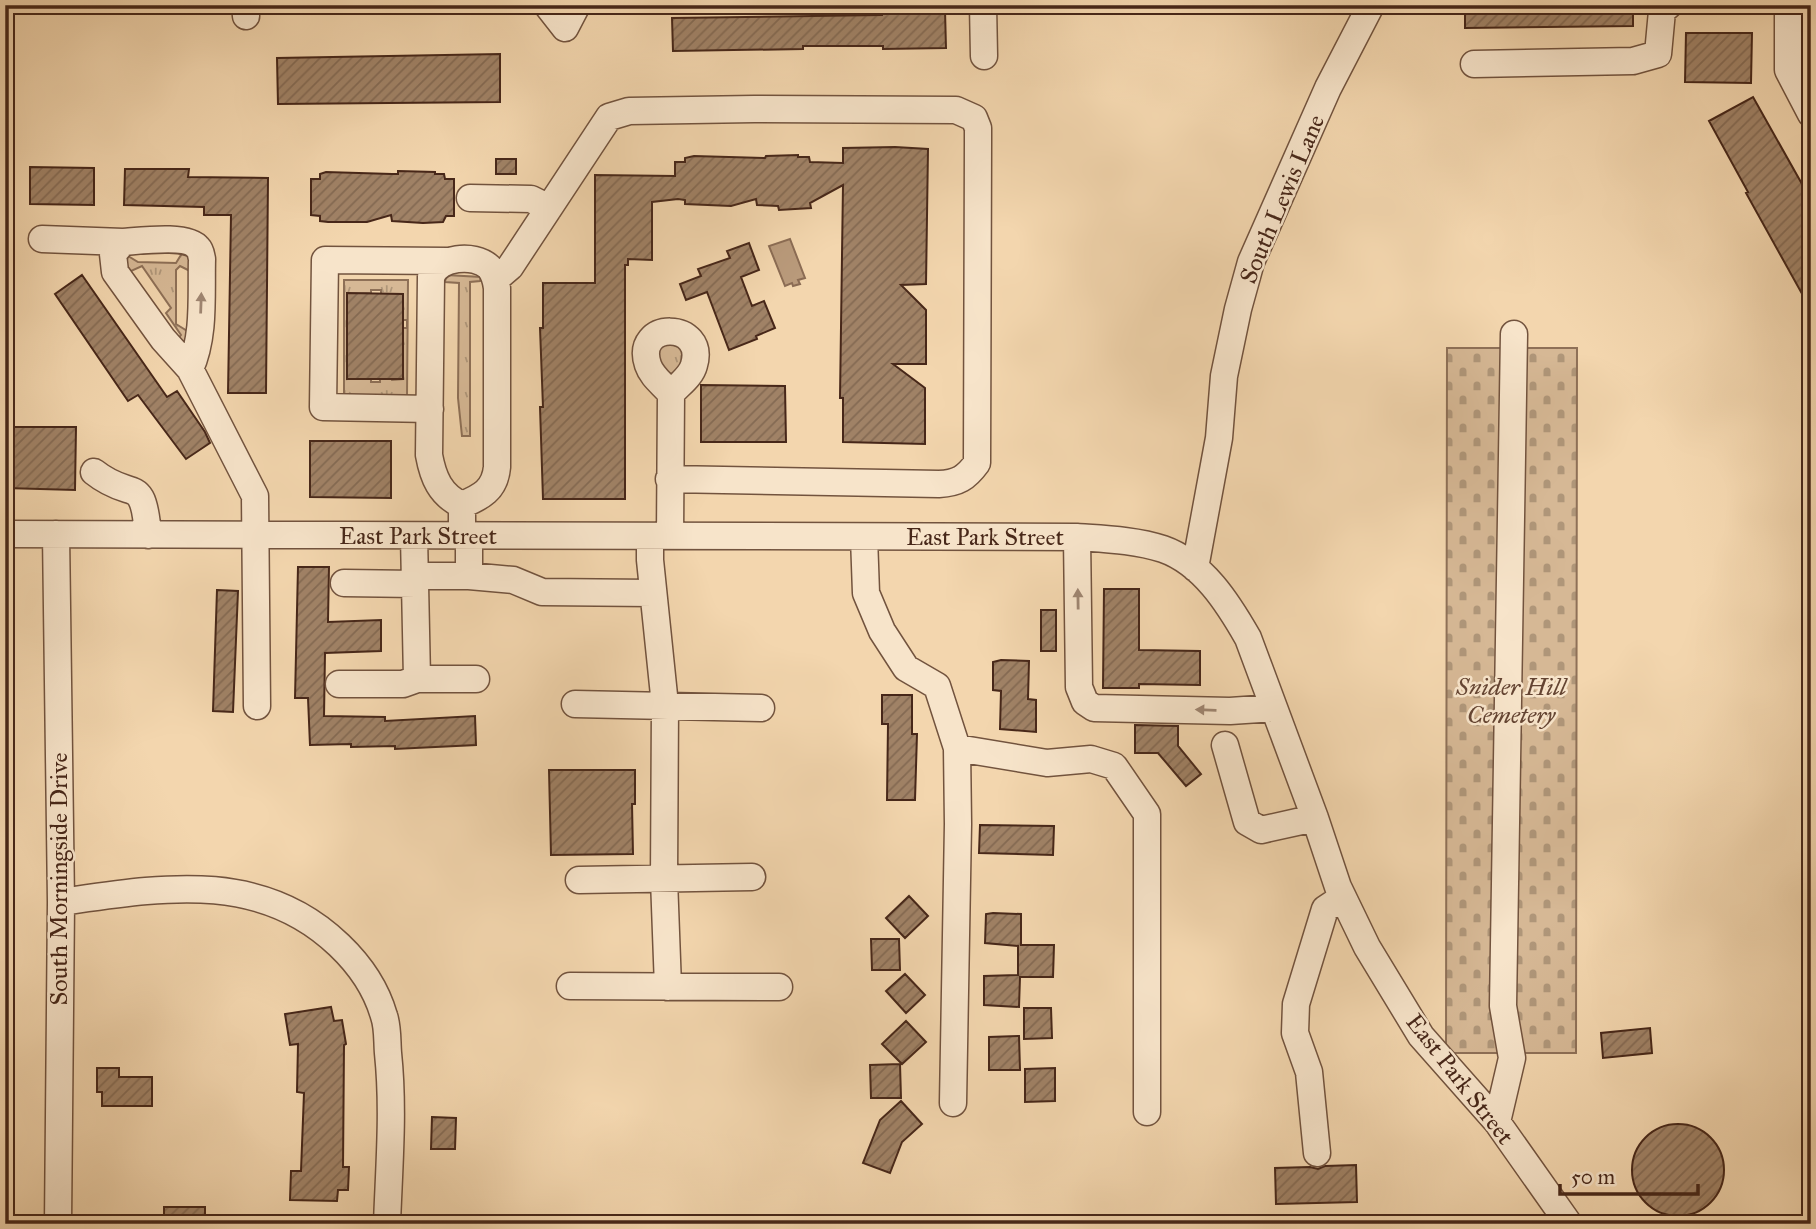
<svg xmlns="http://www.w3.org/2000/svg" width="1816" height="1229" font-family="'IM FELL Great Primer',serif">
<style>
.grass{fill:url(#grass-tufts);stroke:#8e7057;stroke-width:2;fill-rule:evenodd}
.cemetery{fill:url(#cemetery-stones);stroke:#8e7057;stroke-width:2}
.water{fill:#b99a7b;stroke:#8b6c54;stroke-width:2}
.building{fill:url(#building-hatch);stroke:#472719;stroke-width:2}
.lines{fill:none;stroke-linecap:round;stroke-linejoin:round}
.minor-casing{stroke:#72533e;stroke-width:29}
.minor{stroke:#f7e4ca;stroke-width:26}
.oneway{fill:#9f8672}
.labels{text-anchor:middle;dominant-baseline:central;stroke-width:5;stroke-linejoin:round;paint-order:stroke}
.street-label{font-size:24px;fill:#472719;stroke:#f7e4ca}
.park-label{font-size:24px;font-style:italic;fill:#644432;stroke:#f7e4ca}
</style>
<defs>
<pattern id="grass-tufts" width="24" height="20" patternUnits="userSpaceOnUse" patternTransform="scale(1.75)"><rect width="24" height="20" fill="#d6b895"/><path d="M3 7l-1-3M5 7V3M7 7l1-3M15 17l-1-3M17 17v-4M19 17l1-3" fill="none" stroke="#af9679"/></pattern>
<pattern id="cemetery-stones" width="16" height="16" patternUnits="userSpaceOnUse" patternTransform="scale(1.75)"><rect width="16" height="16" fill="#d6b895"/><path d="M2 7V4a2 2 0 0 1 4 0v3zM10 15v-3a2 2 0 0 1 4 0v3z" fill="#af9679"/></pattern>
<pattern id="building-hatch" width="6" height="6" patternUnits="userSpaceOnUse" patternTransform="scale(1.75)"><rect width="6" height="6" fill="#a08266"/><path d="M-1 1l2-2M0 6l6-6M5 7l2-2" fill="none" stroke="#846a53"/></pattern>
</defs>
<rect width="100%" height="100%" fill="#f3d6ae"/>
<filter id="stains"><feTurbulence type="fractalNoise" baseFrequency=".00286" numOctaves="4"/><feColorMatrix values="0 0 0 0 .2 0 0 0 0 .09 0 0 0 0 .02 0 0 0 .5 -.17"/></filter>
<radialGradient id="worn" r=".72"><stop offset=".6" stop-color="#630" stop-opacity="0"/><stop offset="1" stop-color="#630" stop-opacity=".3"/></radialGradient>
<!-- grass -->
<path class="grass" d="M188,249L190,271L180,266L176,270V324L192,334L184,344L177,340L181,335L166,313L171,308L142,266L129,272L126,264L128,256L138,262L176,263L184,250Z
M446,275L481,277L480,281L470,282V436H462L458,398L459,283L445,282Z
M344,280H408L407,396L344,395ZM371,290H381V294H403V320H407V328H398L403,346V379L392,380L391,377H380V382H371V376L347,379V294L371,293Z
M662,341L686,349L677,373L665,374L654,349Z"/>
<!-- cemetery -->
<path class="cemetery" d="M1447,348H1577L1576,1053H1446Z"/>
<!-- water -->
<path class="water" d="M790,239L805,278L798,280L800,284L793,286L792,283L785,286L769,246Z"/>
<!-- building -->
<path class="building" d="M1465,5H1633V26L1465,28Z
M945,10L946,48L883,49V46H803V49L673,51L672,18L882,15V11Z
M1686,33H1752L1751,83L1685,82Z
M500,54V102L278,104L277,58Z
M1753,97L1811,200V310L1746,193L1748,192L1709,121Z
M895,147L928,149L926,284L901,285L926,310V364H893L925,388V444L843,442V398H840L843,185L810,203L811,208L779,210L778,206L757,205L756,199L731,206L685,204V200L678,199L652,202V260L628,259V265H625V499H543L540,407H543L540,328H543V283H595V175L675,176V162H685V158L694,156L765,158L766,156L798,155V157H809L810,162L843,163V148Z
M496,159H516V174H496Z
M30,167L94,168V205L30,204Z
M125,169H189L188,177L268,178L266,393H228L231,215H204V207L124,205Z
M398,171L435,172V174H444L445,179H454V216H446L443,222L423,223L392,221L391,215L367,222H328L320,221V216L311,215V179H320V174L326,172L392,174H398Z
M749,243L759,270L741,277L752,306L764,301L775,328L756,336L757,339L729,350L707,292L686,300L680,284L701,276L698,269L730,258L727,251Z
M82,275L167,397L177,391L205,432L210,443L186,459L138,395L128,401L55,294Z
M347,293L403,294V379H347Z
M701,385L785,386L786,442H701Z
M5,427H76L75,490L5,488Z
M310,441H391V498L310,497Z
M298,567H329L328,622L381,620V651L325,653L324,716L385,717V721L475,716L476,745L395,749V746L351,747V744L310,745L308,698H295Z
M1104,589H1139V650L1200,651V685L1139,684V688H1103Z
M217,590L238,591L233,712L213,711Z
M1041,610H1056V651H1041Z
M1001,660L1029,661L1028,699L1036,700V732L1000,729L1001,691L993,690V662Z
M882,695H912V734H917L915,800H887L888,724H882Z
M1135,725L1178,726V746L1201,774L1186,786L1158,753H1135Z
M549,770H635V804H632L633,854L551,855Z
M980,825L1054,826L1053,855L979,853Z
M909,896L928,916L905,938L886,918Z
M993,913L1021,914V945H1054L1053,977H1020L1019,1007L984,1005V976L1018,975V946L985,943L986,914Z
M871,939H899L900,970H872Z
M905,974L925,995L906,1013L886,991Z
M331,1007L334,1021L342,1020L346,1044L344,1045L343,1167H349L348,1190H338L337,1201L290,1200L291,1171H301L304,1093L297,1092L298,1044L290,1045L285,1014Z
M1024,1008H1051L1052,1038L1024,1039Z
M906,1021L926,1042L902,1064L882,1044Z
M1650,1028L1652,1053L1603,1058L1601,1033Z
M1019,1036L1020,1070H989V1037Z
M900,1064L901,1098H871L870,1065Z
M97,1068H119V1077H152V1106H102V1092H97Z
M1055,1068V1101L1025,1102V1069Z
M901,1101L922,1124L902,1142L890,1173L863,1163L880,1120Z
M432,1117L456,1118L455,1149H431Z
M1632 1170a46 46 0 1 1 92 0a46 46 0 1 1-92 0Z
M1356,1165L1357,1202L1276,1204L1275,1168L1310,1167L1318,1169L1325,1166Z
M164,1207H205V1224H164Z"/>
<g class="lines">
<defs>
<path id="minor" d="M245,5L246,16
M547,5L565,28L577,5
M983,5L984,56
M1788,5V70L1811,114
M1474,64L1633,61L1658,54L1662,11L1669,5
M470,198L531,199L549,208
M42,239L123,242
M496,279L510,267L609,117L629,111L754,109L956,110L974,118L978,128V142L977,463C966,478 958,483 939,484L669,479
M190,369C205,336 201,295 202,259C201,255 201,251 198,248C188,234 139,241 123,242L113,254L115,272L163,339L190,369L255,496L257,706
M430,409L323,407L325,260L447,261
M94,472C133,503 143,472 148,535
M5,534L1077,537C1105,539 1136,540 1163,549C1203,563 1228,603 1248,638L1315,818L1338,887L1367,947L1421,1036L1497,1122L1569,1224
M56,534L61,902L58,1224
M414,536L417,679H476
M462,536V505C440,495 433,477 429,455L431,277C438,257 474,253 489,267C494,273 496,280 497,288V467C495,490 481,497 462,505
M469,536V576L513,580L542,592L653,593
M650,536V560L665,705L664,879L668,987
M670,536L671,394C678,385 691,377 694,365C707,321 633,320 648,365C652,377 663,384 671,394
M864,537L866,593L882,631L906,668L937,686L957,748L958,824L953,1103
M1077,537L1079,687L1085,702L1094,708L1230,711L1274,708
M1195,568L1219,438L1224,376L1238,309L1251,262L1328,88L1371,5
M415,576H469
M344,583L416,584
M339,684H403L417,679
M575,704L761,708
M1225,745L1247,822L1261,830L1315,818
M957,748L1047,763L1091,759L1114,766L1147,814V1112
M579,880L752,877
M61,902C160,888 260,869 339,945C360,965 376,988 384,1016C388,1027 387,1041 388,1053C394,1110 389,1167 387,1224
M570,986L779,987
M1497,1122L1512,1058L1503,1006L1514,334
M1317,1153L1309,1072L1295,1033L1296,1004L1325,909L1343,897"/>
</defs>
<!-- minor casing -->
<use href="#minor" class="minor-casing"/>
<!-- minor -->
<use href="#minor" class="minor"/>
</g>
<!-- one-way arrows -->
<defs><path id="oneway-solid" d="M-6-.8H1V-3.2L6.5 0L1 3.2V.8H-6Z" transform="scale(1.75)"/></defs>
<g class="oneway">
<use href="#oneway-solid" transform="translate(201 303) rotate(-88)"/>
<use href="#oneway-solid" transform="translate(1078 599) rotate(-91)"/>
<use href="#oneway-solid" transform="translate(1206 710) rotate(-178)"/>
</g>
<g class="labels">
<!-- street labels -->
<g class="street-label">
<text transform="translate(1282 199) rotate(-67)">South Lewis Lane</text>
<text x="418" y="536">East Park Street</text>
<text x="985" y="537">East Park Street</text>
<text transform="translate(59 879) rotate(-90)">South Morningside Drive</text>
<text transform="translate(1460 1079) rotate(52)">East Park Street</text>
</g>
<!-- park labels -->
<g class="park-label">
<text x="1511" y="687">Snider Hill<tspan x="1511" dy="28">Cemetery</tspan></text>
</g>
</g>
<!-- margin -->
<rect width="1816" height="1229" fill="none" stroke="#f3d6ae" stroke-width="28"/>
<rect x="7" y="7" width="1802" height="1215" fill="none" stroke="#472719" stroke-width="3.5"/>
<rect x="14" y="14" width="1788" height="1201" fill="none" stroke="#472719" stroke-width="2"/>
<!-- scale -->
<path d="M1560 1184v10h138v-10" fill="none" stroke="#472719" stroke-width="3.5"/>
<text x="1571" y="1184" font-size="21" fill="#472719" stroke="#f7e4ca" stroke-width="5" paint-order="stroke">50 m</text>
<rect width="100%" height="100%" filter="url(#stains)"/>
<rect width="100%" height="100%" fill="url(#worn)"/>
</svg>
